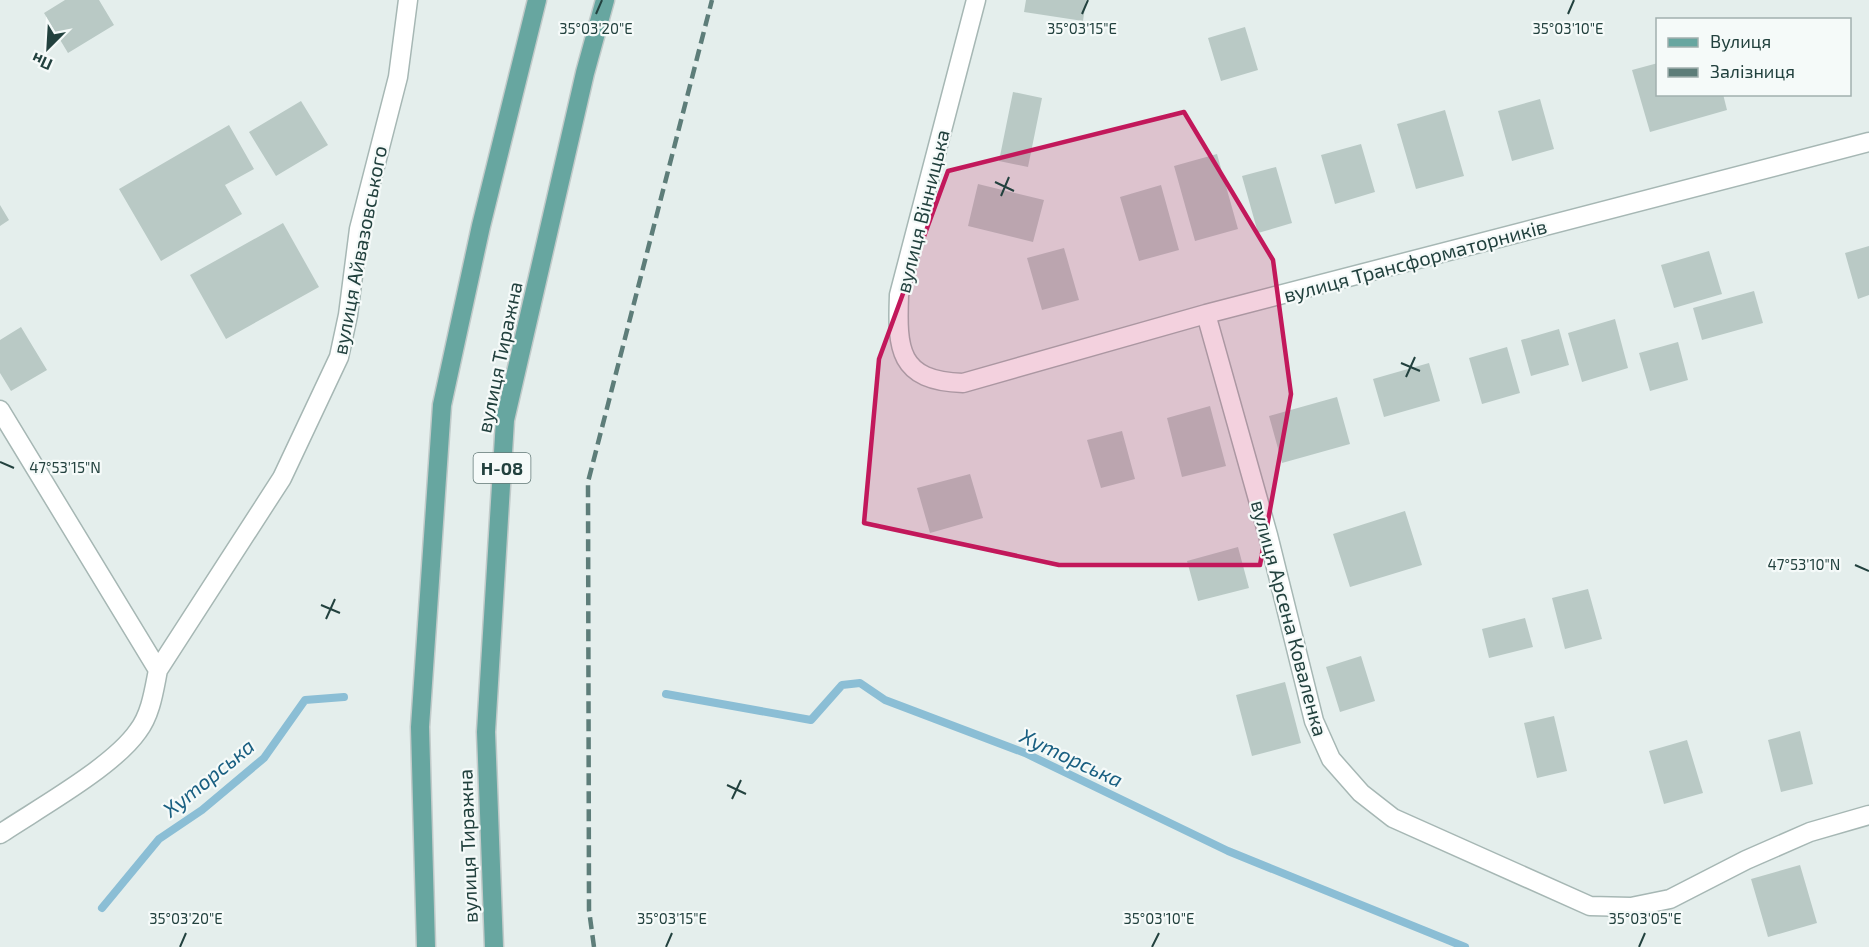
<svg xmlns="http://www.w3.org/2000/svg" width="1869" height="947" font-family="'Exo 2',sans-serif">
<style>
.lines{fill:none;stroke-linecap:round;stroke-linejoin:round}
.stream{stroke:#8bbed5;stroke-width:8}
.building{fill:#b9c9c5}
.street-casing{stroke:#a6b7b4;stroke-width:21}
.primary-casing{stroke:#c1cac9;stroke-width:21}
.street{stroke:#fff;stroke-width:18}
.primary{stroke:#67a6a0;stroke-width:18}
.rail{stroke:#5d7d79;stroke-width:4.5;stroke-dasharray:12 6;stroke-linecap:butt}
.marked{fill:#c2185b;fill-opacity:0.2;stroke:#c2185b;stroke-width:4.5;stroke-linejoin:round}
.ticks{fill:none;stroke:#22413e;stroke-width:2}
.labels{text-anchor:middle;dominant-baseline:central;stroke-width:4.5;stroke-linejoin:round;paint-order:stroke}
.shield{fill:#f5faf9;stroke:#617876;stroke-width:1.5}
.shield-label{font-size:18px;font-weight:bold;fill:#22413e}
.street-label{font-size:20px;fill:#22413e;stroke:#f5faf9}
.water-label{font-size:21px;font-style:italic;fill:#195f81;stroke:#f5faf9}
.ticks-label{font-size:15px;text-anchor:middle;fill:#22413e;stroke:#f5faf9;stroke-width:4.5;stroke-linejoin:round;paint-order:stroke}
</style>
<rect width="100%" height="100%" fill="#e4eeec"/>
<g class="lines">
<!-- stream -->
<path class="stream" d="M666,694L811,720L842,685L860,683L885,700L1025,753L1228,851L1465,947
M102,908L159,839L202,810L264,758L305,700L344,697"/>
</g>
<!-- building -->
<path class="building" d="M65,0H99L114,25L68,53L44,13Z
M1026,0H1086L1083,21L1024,12Z
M1245,27L1258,70L1221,81L1208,38Z
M1658,63V94H1723L1727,110L1650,132L1632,70Z
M1013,92L1042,98L1028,167L999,161Z
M1540,99L1554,149L1512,161L1498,111Z
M301,101L328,145L276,176L249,132Z
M1445,110L1464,176L1416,189L1397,124Z
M229,125L254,169L225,185L242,214L161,261L119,189Z
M1361,144L1375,192L1335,204L1321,155Z
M1217,154L1238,229L1195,241L1174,166Z
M1276,167L1292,223L1258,233L1242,176Z
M978,184L1044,200L1033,242L968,226Z
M1161,185L1179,250L1139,261L1120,197Z
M0,205L9,220L0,226Z
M283,223L319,287L226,339L190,275Z
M1869,246V295L1858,299L1845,253Z
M1064,248L1079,300L1042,310L1027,258Z
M1709,251L1722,294L1674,308L1661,265Z
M1754,291L1763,323L1702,340L1693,308Z
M1615,319L1628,368L1582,382L1568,333Z
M21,327L47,370L11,391L0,373V340Z
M1559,329L1569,365L1531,376L1521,340Z
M1678,342L1688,380L1650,391L1639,353Z
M1507,347L1520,393L1482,404L1469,358Z
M1429,363L1440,401L1384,417L1373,379Z
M1337,397L1350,444L1282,463L1269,416Z
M1210,406L1226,466L1182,477L1167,418Z
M1122,431L1135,479L1101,488L1087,440Z
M970,474L983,518L930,533L917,488Z
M1405,511L1422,565L1350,587L1333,534Z
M1238,547L1249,588L1198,601L1187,561Z
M1588,589L1602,639L1565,649L1552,598Z
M1525,618L1533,647L1489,658L1482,629Z
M1361,656L1375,701L1340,712L1326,667Z
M1285,682L1301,743L1252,756L1236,695Z
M1554,716L1567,771L1537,778L1524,723Z
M1800,731L1813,784L1781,792L1768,740Z
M1687,740L1703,793L1664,804L1649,751Z
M1800,865L1817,923L1768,937L1751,879Z"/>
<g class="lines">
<defs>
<path id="street" d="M976,0L899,295C897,349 898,381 963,383L1206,314L1869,142
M1206,314L1268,535L1314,721L1331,759L1361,793L1393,818L1590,906L1631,907L1670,899L1746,860L1810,832L1869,815
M0,410L158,670
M0,834C39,808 113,767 138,731C151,714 154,690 158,670L282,478L339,357L348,315L359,229L398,77L408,0"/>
<path id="primary" d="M426,947L420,727L442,405L481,226L537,0
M494,947L486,732L505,420L585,73L605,0"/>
</defs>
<!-- street casing -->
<use href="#street" class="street-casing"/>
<!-- primary casing -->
<use href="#primary" class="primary-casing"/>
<!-- street -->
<use href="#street" class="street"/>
<!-- primary -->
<use href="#primary" class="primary"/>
<!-- rail -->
<path class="rail" d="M594,947L589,910L588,482L712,0"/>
</g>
<!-- marked area -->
<path class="marked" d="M1184,112L1273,260L1291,394L1260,565H1059L864,523L879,359L948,171Z"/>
<!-- ticks -->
<path class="ticks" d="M596,14L602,0M1082,14L1088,0M1568,14L1574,0M995,182L1014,191M1001,196L1009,177M1401,363L1420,371M1406,377L1415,357M0,462L14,468M1855,565L1869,571M321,605L340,613M326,619L335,599M727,785L746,794M732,799L741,780M180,947L186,933M666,947L672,933M1152,947L1159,933M1639,947L1645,933"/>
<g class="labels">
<!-- shield labels -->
<rect class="shield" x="473.5" y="453" width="57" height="30" rx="4.5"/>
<g class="shield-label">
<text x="502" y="468">Н-08</text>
</g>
<!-- street labels -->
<g class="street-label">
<text transform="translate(922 211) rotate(-76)">вулиця Вінницька</text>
<text transform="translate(359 250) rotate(-79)">вулиця Айвазовського</text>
<text transform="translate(1415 260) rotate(-15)">вулиця Трансформаторників</text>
<text transform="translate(499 357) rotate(-78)">вулиця Тиражна</text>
<text transform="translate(1290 618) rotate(75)">вулиця Арсена Коваленка</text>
<text transform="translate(467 846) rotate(-92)">вулиця Тиражна</text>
</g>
<!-- water labels -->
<g class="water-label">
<text transform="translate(1072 757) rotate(25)">Хуторська</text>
<text transform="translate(208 777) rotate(-39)">Хуторська</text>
</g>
</g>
<g class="ticks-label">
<text x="596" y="34">35°03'20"E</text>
<text x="1082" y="34">35°03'15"E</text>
<text x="1568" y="34">35°03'10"E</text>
<text x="65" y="473">47°53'15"N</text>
<text x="1804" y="570">47°53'10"N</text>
<text x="186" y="924">35°03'20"E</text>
<text x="672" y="924">35°03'15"E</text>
<text x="1159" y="924">35°03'10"E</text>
<text x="1645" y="924">35°03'05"E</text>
</g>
<!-- legend -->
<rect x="1656" y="18" width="195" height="78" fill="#f5faf9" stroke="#a1b0ae" stroke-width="1.5"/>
<rect x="1668" y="38" width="30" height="9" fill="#67a6a0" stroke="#a1b0ae" stroke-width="1.5"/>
<text x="1710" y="48" font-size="18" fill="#22413e">Вулиця</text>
<rect x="1668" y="68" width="30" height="9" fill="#5d7d79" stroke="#a1b0ae" stroke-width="1.5"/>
<text x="1710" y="78" font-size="18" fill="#22413e">Залізниця</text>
<!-- north arrow -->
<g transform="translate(48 48) rotate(204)" stroke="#f5faf9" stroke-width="4.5" paint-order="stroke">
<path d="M0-4.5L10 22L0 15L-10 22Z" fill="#22413e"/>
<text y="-9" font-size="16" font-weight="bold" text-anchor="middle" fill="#22413e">Пн</text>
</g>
</svg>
